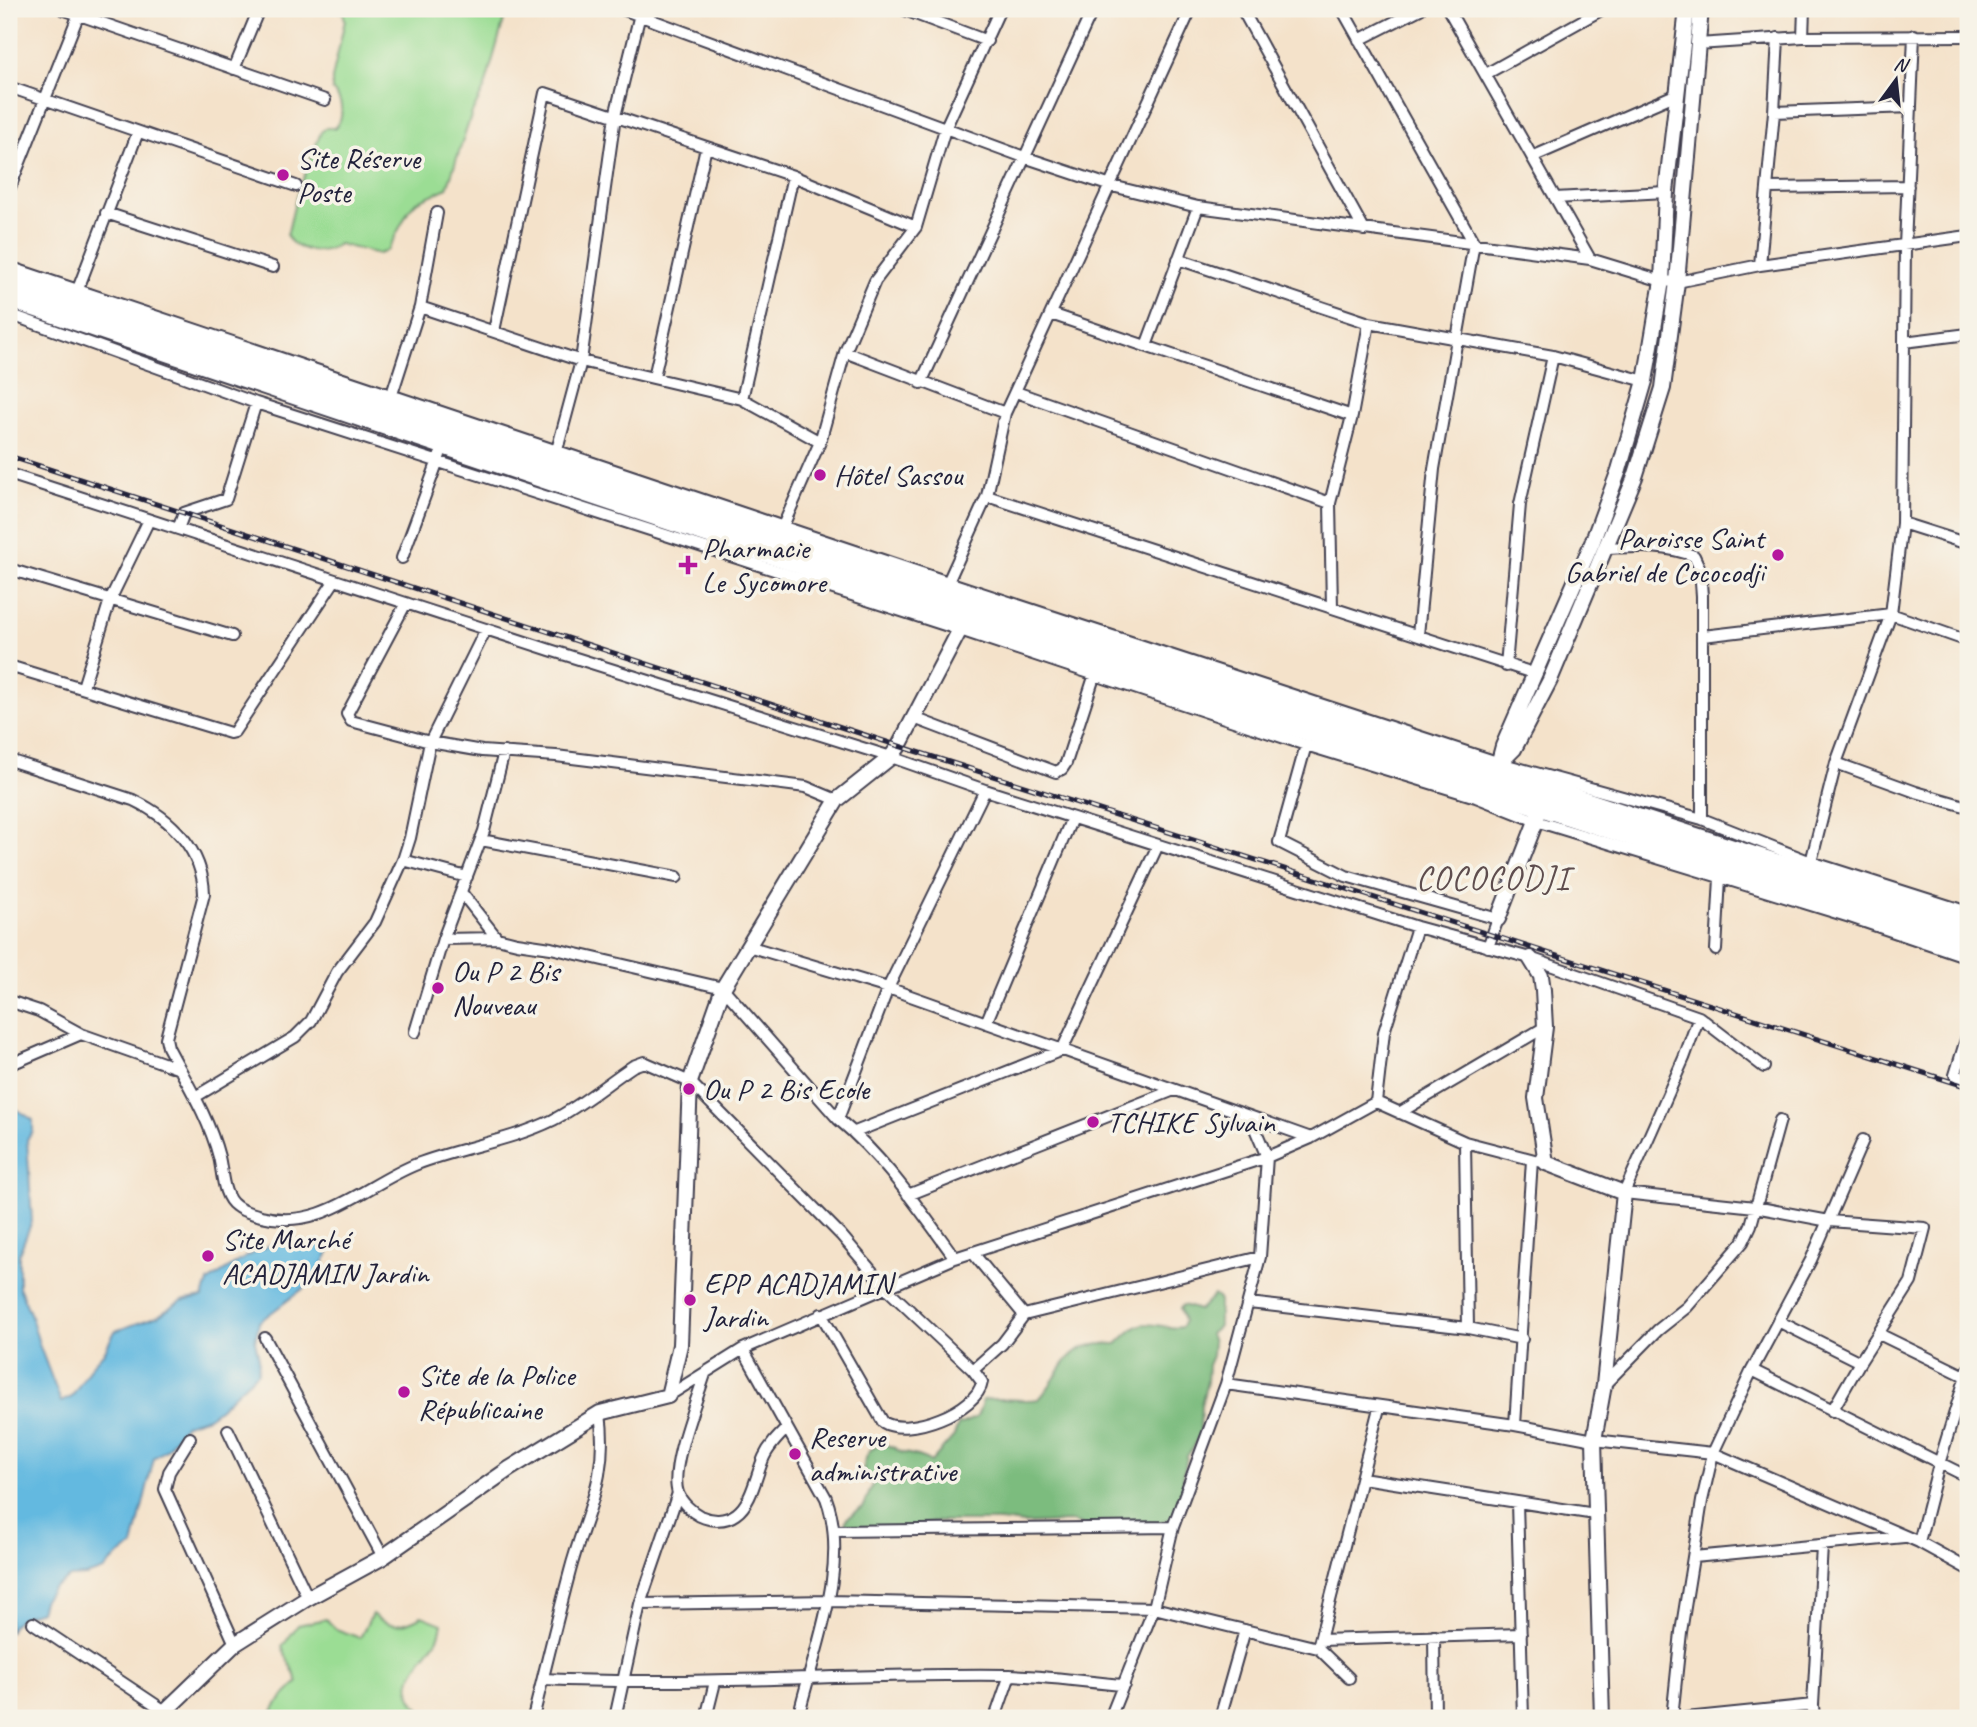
<svg xmlns="http://www.w3.org/2000/svg" width="1977" height="1727" font-family="Caveat,sans-serif">
<style>
.green{fill:#9bdd94;stroke:#5e8068;stroke-width:2}
.forest{fill:#7cbc7e;stroke:#4f6f5c;stroke-width:2}
.water{fill:#64b9e0;stroke:#436e8e;stroke-width:2}
.lines{fill:none;stroke-linecap:round;stroke-linejoin:round}
.street-casing{stroke:#423f50;stroke-width:14}
.secondary-casing{stroke:#423f50;stroke-width:18}
.highway-casing{stroke:#423f50;stroke-width:23}
.street{stroke:#fff;stroke-width:10}
.secondary{stroke:#fff;stroke-width:14}
.highway{stroke:#fff;stroke-width:19}
.rail-casing{stroke:#22223b;stroke-width:5}
.rail{stroke:#f7f3e8;stroke-width:2.5;stroke-dasharray:8;stroke-linecap:butt}
.poi-dot{fill:#b5179e;stroke:#f7f3e8;stroke-width:2.5}
.labels{text-anchor:middle;dominant-baseline:central;stroke-width:7;stroke-linejoin:round;paint-order:stroke}
.poi-label{font-size:30px;fill:#22223b;stroke:#f7f3e8;text-anchor:start}
.quarter-label{font-size:33px;letter-spacing:2px;fill:#5e4d4e;stroke:#f7f3e8}
</style>
<rect width="100%" height="100%" fill="#f7f3e8"/>
<filter id="ink" filterUnits="userSpaceOnUse"><feTurbulence type="fractalNoise" baseFrequency=".0143" numOctaves="2"/><feDisplacementMap in="SourceGraphic" scale="14" xChannelSelector="R" yChannelSelector="G"/><feConvolveMatrix kernelMatrix="1 2 1 2 8 2 1 2 1" color-interpolation-filters="sRGB"/></filter>
<filter id="wash" filterUnits="userSpaceOnUse"><feTurbulence type="fractalNoise" baseFrequency=".00686" numOctaves="4" result="noise"/><feDisplacementMap in="SourceGraphic" scale="28" xChannelSelector="R" yChannelSelector="G"/><feGaussianBlur stdDeviation="1.57" result="paint"/><feColorMatrix in="noise" values="0 0 0 0 0 0 0 0 0 0 0 0 0 0 0 0 0 1.4 0 .05"/><feComposite in="paint" operator="in"/></filter>
<g filter="url(#wash)">
<rect width="100%" height="100%" fill="#f4e2ca"/>
<!-- green -->
<path class="green" d="M335,9H507L485,87L472,113L447,188L416,202L409,210L388,250L379,254L338,244C325,255 295,252 287,236L296,198L321,132L326,128H335C345,117 343,100 332,90V79L345,20L343,12Z
M372,1614C391,1630 403,1626 422,1616L442,1624C441,1629 440,1636 437,1640C425,1658 394,1683 418,1707C422,1712 431,1715 437,1718H271C274,1703 287,1693 298,1682L282,1647L298,1625L326,1619L336,1629L360,1638Z"/>
<!-- forest -->
<path class="forest" d="M1214,1295L1219,1299V1326L1210,1334L1213,1342L1212,1356L1208,1365L1207,1382L1201,1405L1200,1431L1194,1447L1187,1456L1183,1479L1184,1491L1177,1516L1158,1524L1137,1521L1085,1526L1071,1522L1023,1524L1000,1521H938L912,1528H845L846,1519L864,1506L873,1483L863,1471C865,1455 872,1438 893,1447C901,1451 894,1450 903,1453C914,1455 921,1456 931,1462L954,1436L958,1425L977,1417L983,1400C1002,1397 1020,1402 1039,1399C1068,1366 1063,1341 1117,1344C1124,1338 1132,1328 1140,1325C1152,1321 1168,1330 1182,1327L1184,1321L1180,1309L1183,1305L1199,1310Z"/>
<!-- water -->
<path class="water" d="M9,1104L33,1120V1132L27,1139L32,1221L19,1254V1287L30,1313L40,1347L61,1402L72,1397L91,1366L105,1351L115,1331L158,1316L181,1301L203,1297L208,1282L244,1258L285,1237L331,1249L318,1273L308,1285L259,1322L255,1341L259,1358L258,1372L218,1410L208,1417L185,1424L167,1449L154,1458L133,1546L114,1559L104,1570L86,1576L70,1577L52,1589L43,1601L40,1611C28,1615 12,1619 9,1633Z"/>
</g>
<g filter="url(#ink)">
<g class="lines">
<defs>
<path id="street" d="M62,9L325,100
M622,9L1024,157L1108,185L1198,207L1590,259L1662,281L1677,282L1760,265L1968,236
M902,9L987,41
M1242,9L1364,230
M1342,9L1474,243L1434,469L1418,635
M1448,9L1590,259
M1803,37L1804,9
M1359,40L1420,9
M1698,44L1803,37L1968,36
M234,69L259,9
M1486,74L1603,9
M9,87L296,186
M1774,112L1911,107
M1532,157L1677,94
M1767,188L1908,186
M9,190L80,11
M1555,198L1666,192
M106,213L273,267
M1178,259L1369,323L1553,356L1645,381
M1760,265L1774,112L1778,38
M9,267L960,586L1500,763L1702,819L1811,862L1968,912
M78,289L138,132
M420,307L581,361L742,399L820,442
M9,314L256,403L948,626L1306,745L1476,797L1536,821L1850,917L1968,957
M1051,314L1352,416
M494,331L545,93L793,176L916,227
M1904,342L1905,246L1914,35
M1146,346L1198,207
M845,352L1005,413
M654,377L706,147
M921,383L1093,9
M1016,392L1330,503
M392,394L420,307L437,213
M742,399L793,176
M557,450L581,361L615,116L641,10
M9,474L550,650L891,757L985,790L1417,927L1530,958L1699,1017L1764,1067
M987,496L1533,673
M1902,523L1968,544
M783,526L820,442L845,352L875,281L916,227L945,129L1000,9
M178,529L184,513L226,499L256,403
M1605,548C1636,547 1664,544 1694,556L1700,569L1702,596V819
M402,558L440,455
M9,569L232,636
M948,582L987,496L1005,413L1191,9
M406,603L347,714L351,721L430,742L482,751L556,756L806,787L837,800
M1332,607L1330,503L1352,416L1369,323
M1703,636L1891,614L1968,641
M9,666L230,733L234,732L335,580
M1506,666L1520,504L1553,356
M83,687L110,600L149,520
M914,718L1056,772L1062,769L1066,763L1095,674
M1306,745L1279,842L1346,876L1498,919L1488,947
M9,760L133,800C171,818 203,850 204,894L166,1038L168,1047C187,1083 209,1118 219,1157C223,1173 222,1196 236,1206C243,1212 252,1213 261,1216C322,1232 364,1185 417,1164C462,1147 510,1141 553,1120C582,1105 606,1084 633,1066L644,1062L690,1082L841,1235L887,1289L973,1370L982,1382C978,1410 908,1438 883,1422L821,1314
M1836,763L1916,792L1968,807
M481,840L677,877
M403,860L467,877
M1811,862L1836,763L1891,614L1902,523L1904,342L1968,334
M461,892L497,938
M443,939L497,938L517,943L551,948L723,988L838,1119C884,1157 920,1210 955,1258
M748,946L888,988L1311,1138
M1716,950L1720,878
M9,1001L39,1011L81,1034L180,1069
M1699,1017L1684,1058L1624,1193L1755,1207L1829,1221L1925,1228L1911,1282L1860,1362L1832,1411
M986,1023L1072,818
M415,1032L443,939L484,831L504,752
M1968,1033L1955,1075L1968,1080
M9,1065L81,1034
M195,1097L295,1037L311,1021L337,972L375,922L403,860L410,838L430,742L486,629
M1376,1102L1384,1032L1417,927
M1399,1113L1545,1027
M838,1119L888,988L985,790
M855,1132L1062,1050L1158,845
M1465,1142L1468,1328
M908,1195L1174,1090
M972,1252L1024,1315
M1249,1303L1468,1328L1522,1339
M1778,1321L1860,1362
M1879,1334L1965,1376
M265,1338L383,1557
M743,1349L826,1498C851,1565 813,1652 798,1718
M973,1370L1002,1344L1024,1315L1260,1257
M1752,1370L1968,1477
M705,1374C697,1400 669,1468 678,1493C681,1502 692,1512 700,1516C711,1521 725,1522 736,1514C752,1503 756,1475 764,1457C769,1446 778,1437 787,1428
M1226,1384L1515,1425L1594,1440L1713,1453L1919,1542L1968,1569
M1604,1385L1658,1330L1687,1307L1743,1242L1751,1225L1780,1120
M668,1396L743,1349L955,1258L1267,1157L1311,1138L1376,1102L1465,1142L1546,1163
M1515,1425L1532,1160
M228,1430L308,1598
M190,1438L169,1472L165,1489L235,1644
M1362,1478L1595,1514
M1517,1502L1523,1718
M834,1531L1173,1527
M1919,1542L1939,1464L1968,1369
M1694,1557L1904,1537
M640,1604L829,1601L1154,1608L1318,1648L1349,1678
M33,1623L165,1711
M1434,1636L1435,1718
M1320,1640L1521,1634
M1318,1648L1379,1408
M543,1679C698,1686 852,1673 1007,1675C1046,1676 1086,1682 1124,1685
M533,1718C545,1669 557,1620 570,1571C586,1511 609,1479 600,1413
M615,1718L640,1604L678,1493
M706,1718L715,1682
M995,1718L1010,1675
M1110,1718L1154,1608L1173,1527L1226,1384L1260,1257L1267,1157L1250,1117
M1220,1718L1245,1630
M1672,1718L1681,1632L1702,1501L1713,1453L1752,1370L1811,1260L1863,1140
M1686,1718L1813,1705
M1814,1718L1813,1705L1822,1546"/>
<path id="secondary" d="M1500,763L1514,749L1550,680L1635,477L1663,388L1677,282L1701,9
M1494,780L1503,746L1592,543L1619,470L1645,381L1662,281L1666,192L1687,9
M1498,919L1536,821L1542,797
M1530,958L1541,976L1543,990L1545,1027L1536,1098L1546,1163L1624,1193L1604,1385L1594,1440L1602,1718
M158,1718L235,1644L308,1598L383,1557L509,1469L600,1413L668,1396L680,1345L690,1082L723,988L837,800L891,757L899,746L966,618"/>
<path id="highway" d="M9,281L957,597L1968,926
M9,298C660,519 1313,736 1968,943"/>
</defs>
<!-- street casing -->
<use href="#street" class="street-casing"/>
<!-- secondary casing -->
<use href="#secondary" class="secondary-casing"/>
<!-- highway casing -->
<use href="#highway" class="highway-casing"/>
<!-- street -->
<use href="#street" class="street"/>
<!-- secondary -->
<use href="#secondary" class="secondary"/>
<!-- highway -->
<use href="#highway" class="highway"/>
<defs>
<path id="rail" d="M9,456L899,746L1968,1087"/>
</defs>
<!-- rail casing -->
<use href="#rail" class="rail-casing"/>
<!-- rail -->
<use href="#rail" class="rail"/>
</g>
</g>
<!-- markers -->
<g class="poi-dot">
<circle cx="283" cy="175" r="7"/>
<circle cx="820" cy="475" r="7"/>
<circle cx="1778" cy="555" r="7"/>
<path d="M684.5 554.5h7v7h7v7h-7v7h-7v-7h-7v-7h7z"/>
<circle cx="438" cy="988" r="7"/>
<circle cx="689" cy="1089" r="7"/>
<circle cx="1093" cy="1122" r="7"/>
<circle cx="208" cy="1256" r="7"/>
<circle cx="690" cy="1300" r="7"/>
<circle cx="404" cy="1392" r="7"/>
<circle cx="795" cy="1454" r="7"/>
</g>
<g class="labels">
<!-- poi labels -->
<g class="poi-label">
<text x="297" y="158">Site Réserve<tspan x="297" dy="34">Poste</tspan></text>
<text x="834" y="475">Hôtel Sassou</text>
<text x="1764" y="538" text-anchor="end">Paroisse Saint<tspan x="1764" dy="34">Gabriel de Cococodji</tspan></text>
<text x="702" y="548">Pharmacie<tspan x="702" dy="34">Le Sycomore</tspan></text>
<text x="452" y="971">Ou P 2 Bis<tspan x="452" dy="34">Nouveau</tspan></text>
<text x="703" y="1089">Ou P 2 Bis Ecole</text>
<text x="1107" y="1122">TCHIKE Sylvain</text>
<text x="222" y="1239">Site Marché<tspan x="222" dy="34">ACADJAMIN Jardin</tspan></text>
<text x="704" y="1283">EPP ACADJAMIN<tspan x="704" dy="34">Jardin</tspan></text>
<text x="418" y="1375">Site de la Police<tspan x="418" dy="34">Républicaine</tspan></text>
<text x="809" y="1437">Reserve<tspan x="809" dy="34">administrative</tspan></text>
</g>
<!-- quarter labels -->
<g class="quarter-label">
<text x="1493" y="878">COCOCODJI</text>
</g>
</g>
<!-- margin -->
<rect width="1977" height="1727" fill="none" stroke="#f7f3e8" stroke-width="35"/>
<!-- north arrow -->
<g transform="translate(1896 80) rotate(15)" stroke="#f7f3e8" stroke-width="5" paint-order="stroke">
<path d="M0-5L12 26L0 18L-12 26Z" fill="#22223b"/>
<text y="-10" font-size="19" font-weight="bold" text-anchor="middle" fill="#22223b">N</text>
</g>
</svg>
